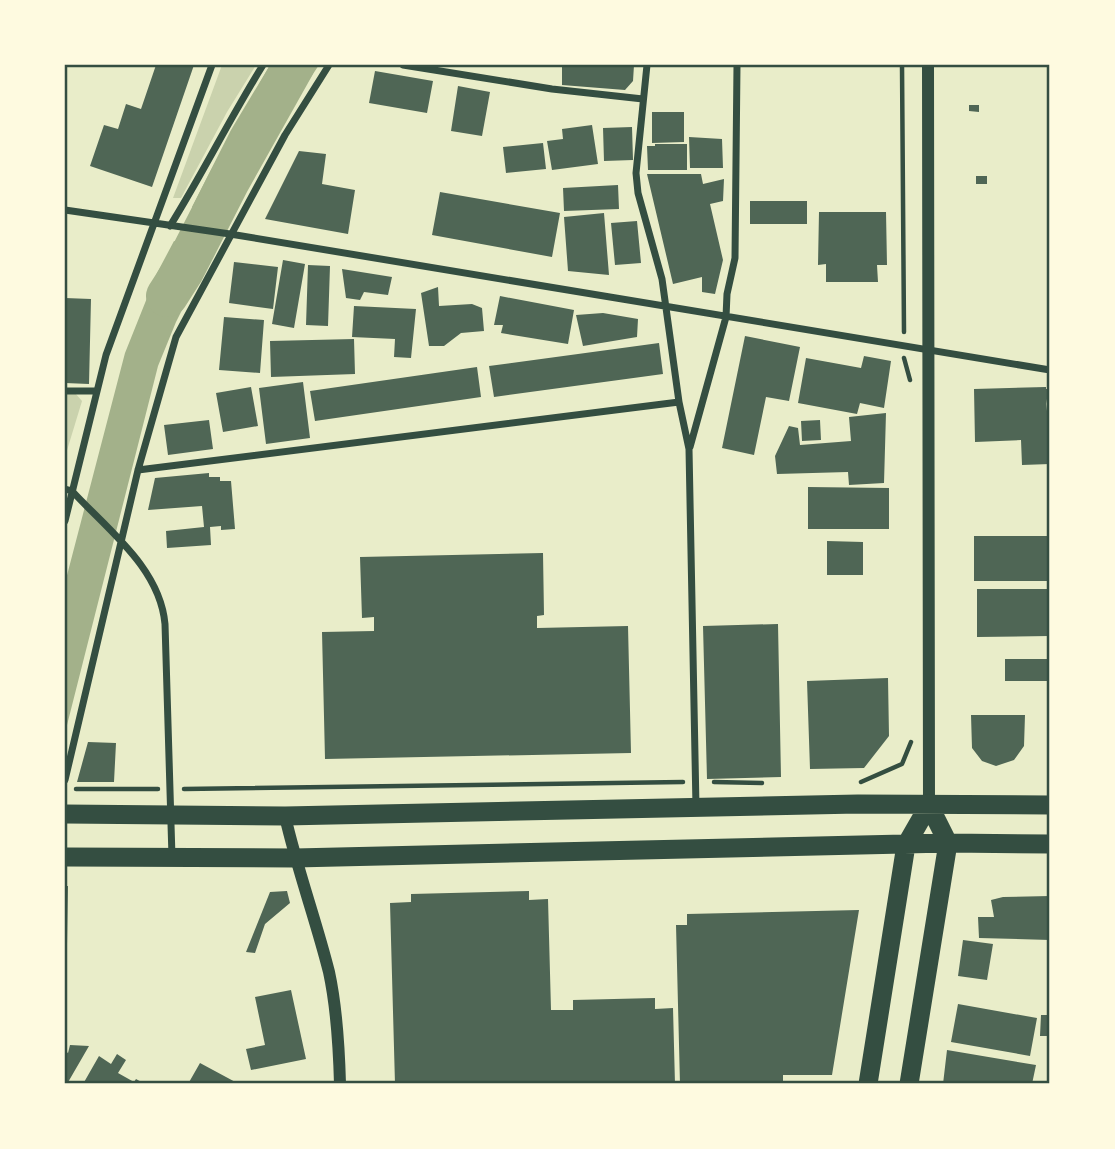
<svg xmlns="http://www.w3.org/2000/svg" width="1115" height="1149" font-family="'Space Grotesk',sans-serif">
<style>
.green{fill:#cad2ad}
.water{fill:#a3b18a}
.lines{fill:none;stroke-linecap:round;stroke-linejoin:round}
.river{stroke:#a3b18a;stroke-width:42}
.building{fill:#4f6655}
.path{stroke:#344e41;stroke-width:4.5}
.minor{stroke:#344e41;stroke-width:7}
.tertiary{stroke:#344e41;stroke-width:12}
.trunk{stroke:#344e41;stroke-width:19}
.neatline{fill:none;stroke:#344e41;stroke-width:2.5}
</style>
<rect width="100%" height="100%" fill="#e9edc9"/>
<!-- green -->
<path class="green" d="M222,65H256L227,112L181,198H173Z
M75,393L82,401L65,457V394Z"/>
<!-- water -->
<path class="water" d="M270,65H319L280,123L231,213L192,207L231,130Z
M174,241L212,250L176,322L158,366L65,733V583L125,353L157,273Z"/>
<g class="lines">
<!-- river -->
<path class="river" d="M167,296L183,271L229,181L294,65"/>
</g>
<!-- building -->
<path class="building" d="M156,65H194L152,187L90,166L104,125L118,129L126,104L141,109Z
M562,65H634L633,81L625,90L562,85Z
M375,71L433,81L427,113L369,103Z
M458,86L490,92L482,136L451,131Z
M969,105H979V112L969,111Z
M652,112H684V142L652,143Z
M592,125L598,164L552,170L547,141L563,139L562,129Z
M632,127L633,160L604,161L603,128Z
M689,137L722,139L723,168H690Z
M543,143L546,169L506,173L503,147Z
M655,144H687V170H648L647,146H655Z
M299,151L326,154L322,184L355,190L348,234L265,219Z
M647,174H701L703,184L724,179L723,201L710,204L723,260L715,294L702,292V277L673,284Z
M976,176H987V184H976Z
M618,185L619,209L564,211L563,188Z
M440,192L560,213L552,257L432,235Z
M750,201H807V224H750Z
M819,212H886L887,265H877L878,282H826V264L818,265Z
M604,213L609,275L568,271L564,217Z
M637,221L641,263L615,265L611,223Z
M283,260L305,264L294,328L272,324Z
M234,262L278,267L273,309L229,303Z
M308,265L330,266L328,326L306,325Z
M342,269L392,277L388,295L364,292L360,300L346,298Z
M438,287L439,306L472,304L482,308L484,331L461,333L444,346H429L421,293Z
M500,296L574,310L568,344L501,333L503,325H494Z
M1047,297H1050V325H1048Z
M65,298L91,299L89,384L65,383Z
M354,306L416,309L411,358L394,357L395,339L352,337Z
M603,313L638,319L637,337L583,346L576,315Z
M224,317L264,320L260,373L219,370Z
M745,336L800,347L789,401L766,397L754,455L722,448Z
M354,339L355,374L271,377L270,341Z
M659,343L663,374L494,397L489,366Z
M864,356L891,361L884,408L860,403L857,414L798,403L806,358L861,368Z
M477,367L481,397L315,421L310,391Z
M303,382L310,438L266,444L259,388Z
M251,387L258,426L223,432L216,393Z
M1046,387V389H1050V409H1048L1046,399L1047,411H1050V464L1022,465L1021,440L975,442L974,389Z
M886,413L884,483L849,485L848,472L777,474L775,456L789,426L798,428L800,445L851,441L849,417Z
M209,420L213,449L168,455L164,425Z
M820,420L821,440L802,441L801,421Z
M209,473V477H220V481H231L235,529L221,530V526L210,527L211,545L167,548L166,531L204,527L202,506L148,510L155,478Z
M808,487L889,488V529H808Z
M974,536H1049V581H974Z
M827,541L863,542V575H827Z
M543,553L544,615L537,616V628L628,626L631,753L325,759L322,632L374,631V617L362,618L360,557Z
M977,589H1049V636L977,637Z
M778,624L781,777L707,779L703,626Z
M1005,659H1050V681H1005Z
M888,678L889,736L864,768L810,769L807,681Z
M971,715H1025L1024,746L1014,760L996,766L982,761L972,748Z
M88,742L116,743L114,782H77Z
M65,886H68L67,944H65Z
M287,891L290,903L265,924L255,953L246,952L270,892Z
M529,891V900L548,899L551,1010H573V1000L655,998V1009L673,1008L675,1084H395L390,903L411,902V894Z
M1050,896V940L979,938L978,917H994L991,900L1003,897Z
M859,910L832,1075H783V1084H680L676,925H687V914Z
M963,940L993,944L987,980L958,976Z
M291,990L306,1059L251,1070L246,1049L265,1045L255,997Z
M958,1004L1037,1018L1030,1056L951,1042Z
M1041,1015H1050V1036H1040Z
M70,1045L89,1046L67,1084H65V1051L68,1053Z
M947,1050L1036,1065L1032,1084H943Z
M117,1054L126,1060L118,1073L134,1082L136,1079L145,1084H83L99,1056L111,1064Z
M200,1063L239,1084H188Z"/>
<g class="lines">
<!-- path -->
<path class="path" d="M902,65L904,332
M904,358L910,380
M714,782L762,783
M861,782L902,764L911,742
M76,789H158
M184,789L683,782"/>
<!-- minor -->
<path class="minor" d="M403,65L552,89L643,99
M647,65L636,173L638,193L662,279L679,402L689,449L696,807
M65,210L230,234L1050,370
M170,226C203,173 230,118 263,65
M65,391H96
M690,447L726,317L727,294L735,258L737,65
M138,470L679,402
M65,489L72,491C108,530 160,568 165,624L172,857
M65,521L106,355L212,65
M65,780L138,470L176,337L285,135L329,65"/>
<!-- tertiary -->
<path class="tertiary" d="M928,65L929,805
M285,816C297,869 316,920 329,972C337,1009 339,1046 340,1084"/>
<!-- trunk -->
<path class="trunk" d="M65,814L285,816L858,804L1050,805
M65,857L295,858L948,843L1050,844
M868,1084L906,845L929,805
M909,1084L948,843L929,805"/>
</g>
<!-- border -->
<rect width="1115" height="1149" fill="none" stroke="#fefae0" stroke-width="133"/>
<rect x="66" y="66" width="982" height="1016" class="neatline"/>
</svg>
